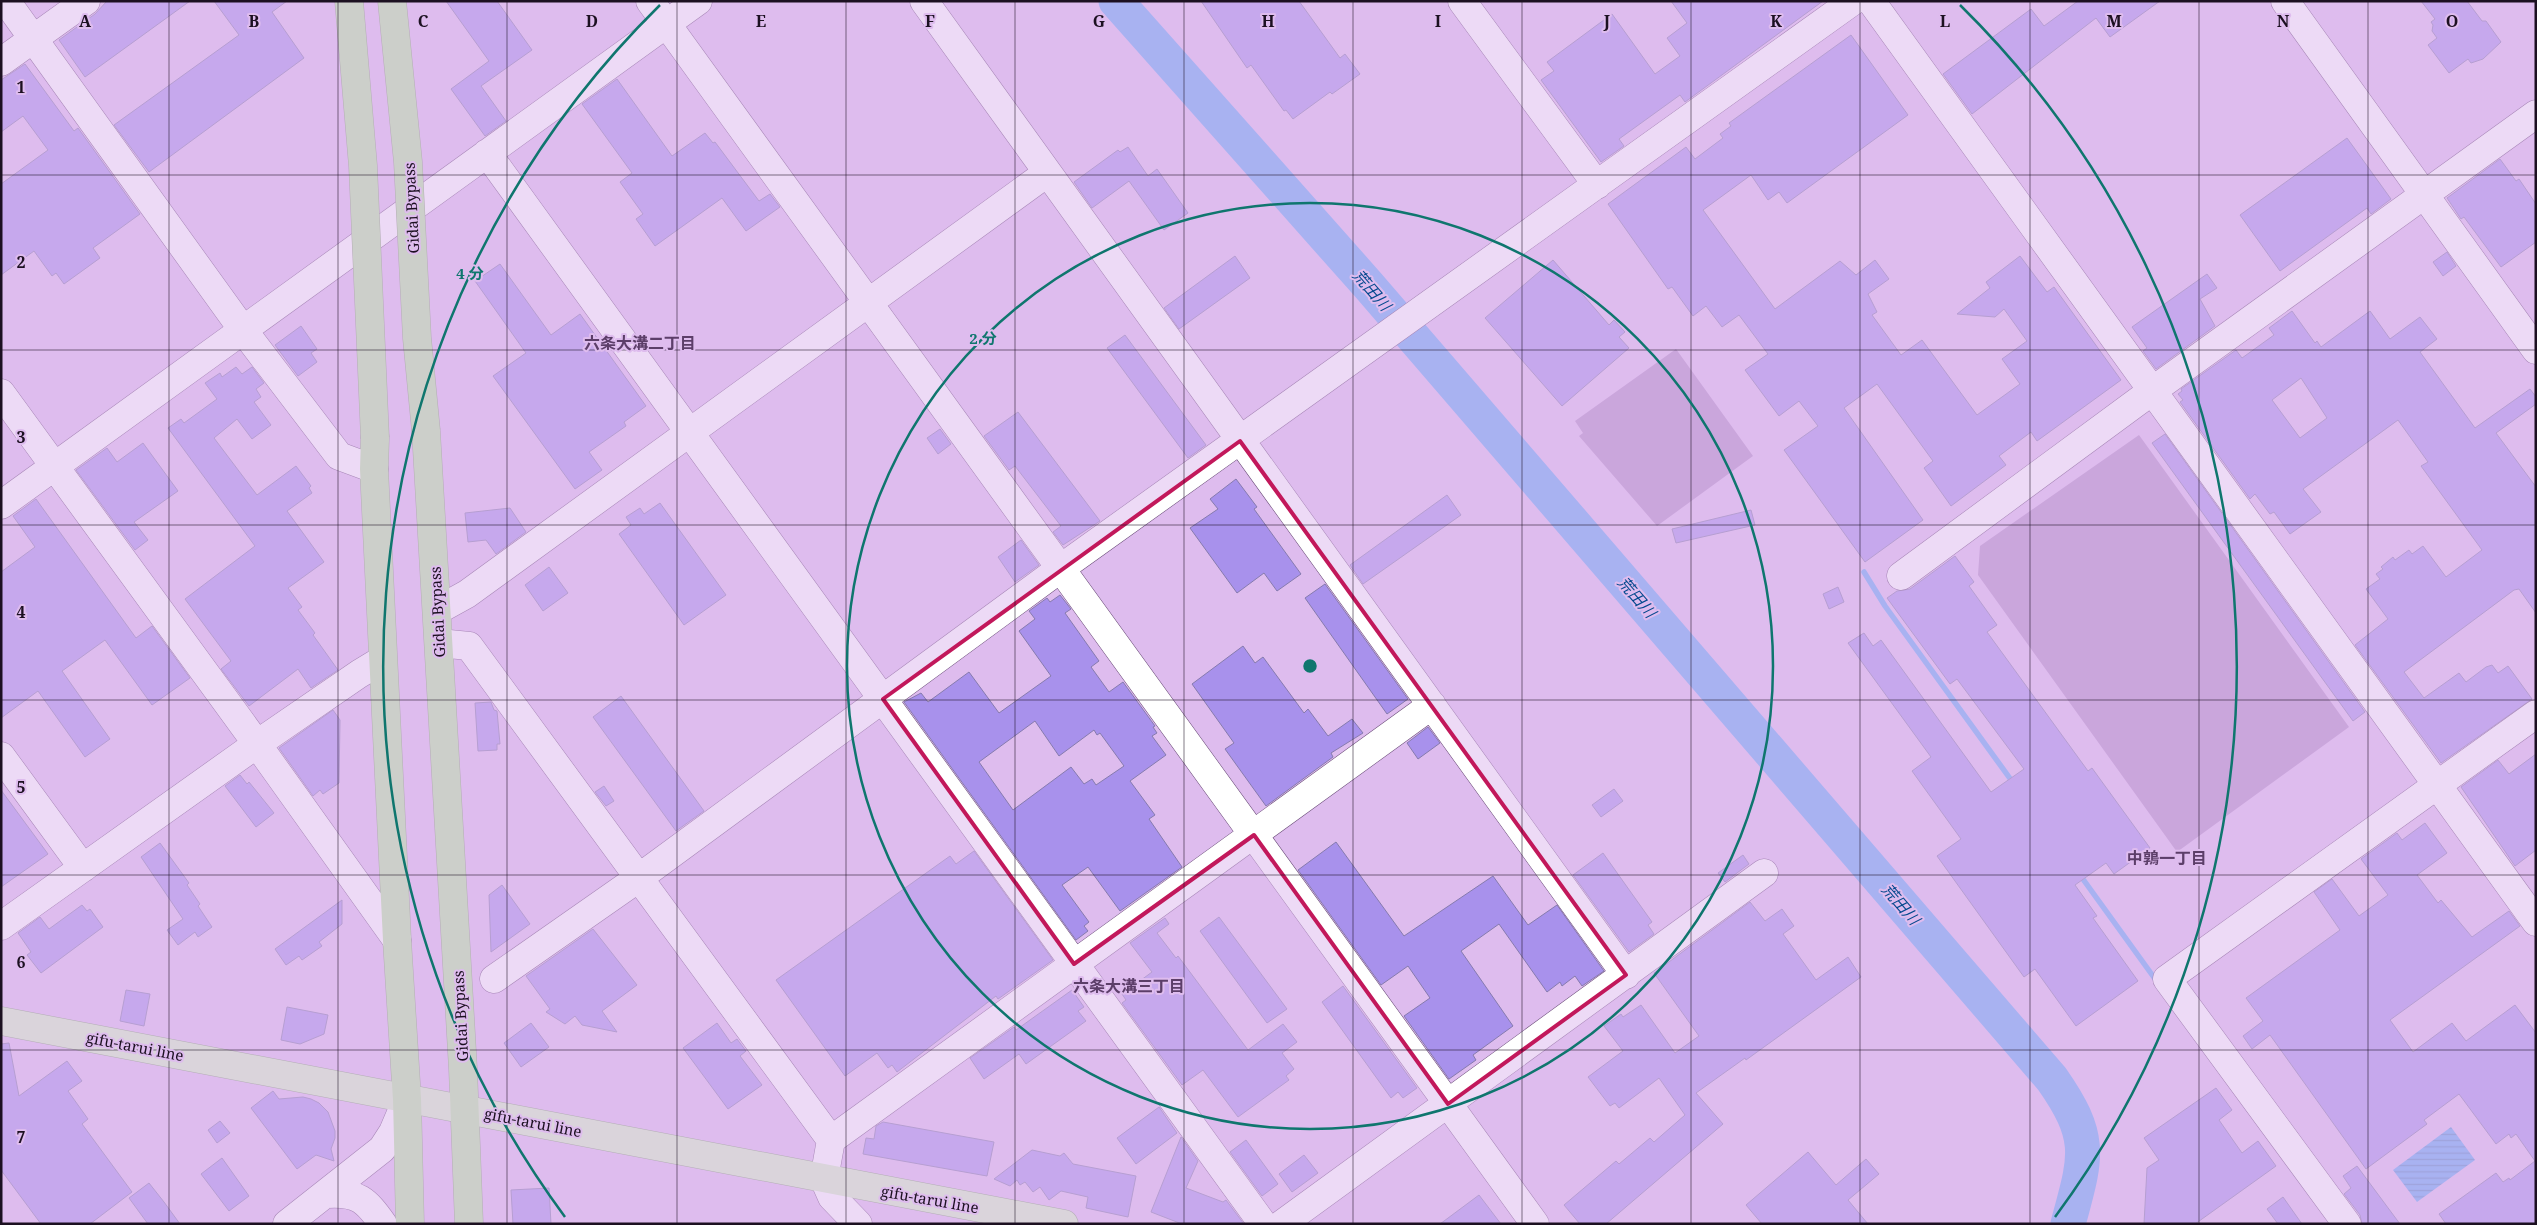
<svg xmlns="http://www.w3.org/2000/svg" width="2537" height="1225" font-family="'Noto Serif','Noto Sans JP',serif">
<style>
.park{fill:#b28cc5}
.water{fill:url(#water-rules)}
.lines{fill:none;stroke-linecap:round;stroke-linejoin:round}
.stream{stroke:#67a6f4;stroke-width:5.5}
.river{stroke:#67a6f4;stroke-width:35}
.building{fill:#a891ec;stroke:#867bae;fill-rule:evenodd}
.minor-casing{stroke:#674975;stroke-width:29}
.major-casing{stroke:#819c72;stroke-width:29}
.highway-casing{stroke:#819c72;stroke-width:29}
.minor{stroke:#fff;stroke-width:28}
.major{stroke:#d4f1c4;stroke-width:28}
.highway{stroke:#b7e79d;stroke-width:28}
.highway-bridge-casing{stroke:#819c72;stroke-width:29;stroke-linecap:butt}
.highway-bridge{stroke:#b7e79d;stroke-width:28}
.marked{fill:none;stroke:#c2185b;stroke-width:4;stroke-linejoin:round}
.grid{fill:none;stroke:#1c1021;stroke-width:1;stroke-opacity:0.55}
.ring{fill:none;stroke:#0f766e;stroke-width:2.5}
.labels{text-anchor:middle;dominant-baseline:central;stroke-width:4;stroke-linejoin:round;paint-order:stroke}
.street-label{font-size:15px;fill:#1c1021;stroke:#debcee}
.water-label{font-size:16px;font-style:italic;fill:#04498e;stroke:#debcee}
.neighbourhood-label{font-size:16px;font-weight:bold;fill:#5c3e69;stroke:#debcee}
.grid-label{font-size:16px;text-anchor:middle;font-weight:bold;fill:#1c1021;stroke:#debcee;stroke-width:4;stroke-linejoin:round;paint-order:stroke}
.centre{fill:#0f766e;stroke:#debcee;stroke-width:2.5}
.ring-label{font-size:15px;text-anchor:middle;font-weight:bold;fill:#0f766e;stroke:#debcee;stroke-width:4;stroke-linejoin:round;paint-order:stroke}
</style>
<defs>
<pattern id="water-rules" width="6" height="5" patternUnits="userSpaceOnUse" patternTransform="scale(1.25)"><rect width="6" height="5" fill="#67a6f4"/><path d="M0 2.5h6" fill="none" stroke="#5486c5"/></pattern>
</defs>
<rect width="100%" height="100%" fill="#debcee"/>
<!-- park -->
<path class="park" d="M1676,349L1753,456L1657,526L1579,436L1583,433L1575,421Z
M2139,435L2349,727L2177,852L1978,575L1980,546Z"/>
<!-- water -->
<path class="water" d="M2451,1127L2475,1160L2417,1202L2393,1170Z"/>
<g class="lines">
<!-- stream -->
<path class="stream" d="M1864,572L1885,606L2014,784
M2080,875L2158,983"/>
<!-- river -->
<path class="river" d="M1116,1L1369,286L2052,1079C2094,1139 2086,1157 2068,1224"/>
</g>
<!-- building -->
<path class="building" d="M107,1H190L85,77L59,40L95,14Z
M214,1H287L272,12L304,58L149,172L114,125L239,35Z
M446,1H497L532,50L481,86L506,121L485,136L451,89L489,61Z
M1201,1H1299L1340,58L1345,54L1360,74L1332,94L1330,92L1293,119L1286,110L1284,111L1251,65L1247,68Z
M1671,1H1823L1685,102L1680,95L1619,139L1624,146L1601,162L1541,80L1554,71L1547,62L1612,14L1655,74L1680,56L1667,38L1687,23Z
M2078,1H2160L2110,37L2096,18L1972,114L1943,74L2031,9L2044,26Z
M2421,1H2467L2482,21H2486L2501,42L2483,59L2471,63L2468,59L2449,73L2428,45L2437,38L2432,31L2433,25L2431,22L2435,19Z
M1851,35L1908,115L1787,203L1779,192L1768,200L1751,175L1703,210L1775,309L1840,261L1856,275L1875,260L1889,279L1868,294L1877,312L1872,315L1901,355L1922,340L1977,415L2020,384L2002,359L2027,341L2004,309L1995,317L1957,314L1990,288L1986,282L2020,256L2047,292L2054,287L2121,380L2037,441L2031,432L1999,456L2006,465L1951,506L1924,468L1933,461L1877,384L1844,408L1923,520L1865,562L1784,450L1818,426L1799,401L1779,416L1745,370L1768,354L1739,315L1722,327L1706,306L1693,316L1672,287L1668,289L1608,204L1686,147L1695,159L1723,138L1720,134L1731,126L1729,123Z
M25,64L74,131L78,128L140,214L93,248L100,258L64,284L56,273L52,276L34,251L1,275V184L48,150L23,116L1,132V80Z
M617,79L672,156L705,133L713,143L715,142L759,201L770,194L780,207L746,231L722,198L655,246L636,219L643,214L620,182L632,173L582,104Z
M2347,138L2391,199L2371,214L2367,208L2280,271L2240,215Z
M1128,147L1148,176L1157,169L1188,213L1164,230L1129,181L1092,208L1074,182L1118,150L1120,152Z
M2500,159L2516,181L2519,179L2536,204V242L2501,267L2464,217L2461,219L2447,198Z
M2447,252L2456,266L2443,276L2433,262Z
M1235,256L1250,278L1179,329L1164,308Z
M1553,260L1609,325L1614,320L1625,332L1619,337L1629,348L1562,406L1485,318Z
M500,264L551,335L580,314L646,406L624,422L626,426L589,452L602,470L575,489L493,376L526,353L475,281Z
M2207,274L2217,288L2200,299L2215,326L2156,369L2143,351L2147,348L2132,327Z
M2292,311L2315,343L2317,341L2321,347L2370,311L2390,339L2420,317L2437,339L2420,352L2475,428L2530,389L2536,397V404L2496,433L2536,487V613L2519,589L2514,590L2404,672L2424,698L2459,673L2466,682L2486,667L2492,665L2498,673L2508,666L2532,699L2441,763L2355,645L2388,619L2366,589L2380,579L2376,574L2383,569L2381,567L2393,557L2395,560L2409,550L2412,554L2423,546L2446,577L2482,550L2421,466L2428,462L2398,420L2303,489L2321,512L2290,534L2274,512L2270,514L2255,494L2250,499L2180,402L2183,400L2178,394L2182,391L2181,389L2236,350L2242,358L2274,335L2269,328ZM2301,378L2327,418L2300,438L2272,400Z
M301,326L317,349L311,353L317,362L298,376L275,345Z
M1125,335L1206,445L1188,458L1107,348Z
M236,367L242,374L252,367L264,383L256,389L261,397L254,402L271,425L252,439L237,419L214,438L257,495L296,466L311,486L309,488L312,493L287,511L324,562L288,588L302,607L298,610L315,633L313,635L338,670L311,688L298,669L249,706L221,669L231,661L185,599L255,546L168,428L181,419L184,423L217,399L205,383L220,373L222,377Z
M1018,412L1100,521L1063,545L1053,532L1061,526L1015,466L1009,470L984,436Z
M940,429L951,444L938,454L927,438Z
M2165,434L2365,712L2353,721L2152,443Z
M143,443L178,491L134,522L148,540L135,550L76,470L107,448L117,462Z
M1236,479L1257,507L1254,509L1301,574L1277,591L1264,573L1237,593L1190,528L1218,509L1210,499Z
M1447,495L1461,515L1363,584L1350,565Z
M36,499L136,638L152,626L190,678L152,705L105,640L62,671L110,739L85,757L38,691L1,718V572L35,547L13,516Z
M660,503L726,595L684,625L619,534L631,525L626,517L640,508L644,514Z
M510,508L526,532L496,554L486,540L468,542L465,513Z
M1751,510L1755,525L1676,543L1672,529Z
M1021,540L1039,565L1015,582L998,557Z
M1955,556L1974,582L1969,586L1997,625L1987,632L2088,771L2092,768L2150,848L2114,874L2106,863L2075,885L2097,916L2093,918L2138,981L2076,1026L2035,969L2024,977L1937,856L1961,839L1912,771L1931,757L1848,643L1864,633L1873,646L1881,640L1991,792L2024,769L1957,679L1950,684L1887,598L1897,591L1910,589Z
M549,567L568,593L543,611L525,585Z
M1325,584L1408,699L1387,714L1305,598Z
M1838,587L1844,602L1829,609L1823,594Z
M1060,595L1071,609L1065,613L1099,661L1091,667L1109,692L1123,682L1155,726L1153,727L1157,733L1152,736L1166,755L1130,781L1155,815L1149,819L1182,867L1120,911L1088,867L1062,885L1089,922L1084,926L1088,931L1076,940L904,702L921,693L928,702L969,672L999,713L1051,676L1019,631L1035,619L1029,611L1047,598L1050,602ZM1035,721L1059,756L1094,730L1097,735L1100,733L1124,766L1096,785L1092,779L1084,784L1071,767L1013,810L979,762Z
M1243,646L1255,663L1263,657L1304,713L1308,709L1328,736L1352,719L1363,733L1331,753L1333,757L1266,806L1225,749L1234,743L1192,684Z
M621,696L704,811L676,831L593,717Z
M491,702L494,710L497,711L500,744H497V750L478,751L475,703Z
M333,710L340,720L339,783L323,794L320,790L313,796L279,748Z
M1428,727L1440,743L1418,759L1407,743Z
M2536,754V850L2515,866L2461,787L2498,760L2509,774Z
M240,775L247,784L249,782L274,813L256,827L225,786Z
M604,786L614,801L606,806L595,792Z
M1614,789L1623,801L1601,817L1592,805Z
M1,790L48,854L1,887Z
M2425,823L2447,853L2417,875L2438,903L2441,900L2472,937L2509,911L2520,926L2390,1020L2413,1052L2452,1023L2466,1041L2515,1005L2536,1033V1224H2446L2439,1214L2496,1173L2503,1182L2509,1178L2510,1180L2535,1161L2516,1134L2511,1138L2509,1134L2496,1144L2459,1094L2424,1120L2427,1124L2366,1169L2270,1035L2252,1049L2243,1036L2263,1021L2246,998L2340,930L2314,892L2332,879L2359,916L2388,895L2361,859L2397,833L2402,840Z
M1336,842L1404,936L1493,876L1528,925L1557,905L1604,971L1582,986L1575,976L1562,986L1560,982L1547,992L1499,924L1461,951L1513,1026L1473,1055L1476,1060L1449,1079L1404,1016L1430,998L1408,966L1381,985L1298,870Z
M160,843L189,883L187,885L200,904L198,906L212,927L198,937L195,932L178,945L167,930L183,919L141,857Z
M974,851L1053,960L998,999L996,996L897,1072L892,1065L888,1068L877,1053L845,1076L776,980L950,856L956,864Z
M1603,853L1652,922L1648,925L1654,934L1629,952L1573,875Z
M1743,855L1749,864L1725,882L1718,873Z
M502,885L530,924L491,952L489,895Z
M342,900V924L319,942L322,946L302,960L299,956L286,965L275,949Z
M1750,902L1765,921L1782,909L1794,926L1783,934L1816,980L1848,957L1861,977L1746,1060L1745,1058L1696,1093L1723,1124L1606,1224H1580L1564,1205L1616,1161L1619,1164L1650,1138L1654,1142L1685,1115L1659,1078L1619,1108L1615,1103L1610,1106L1588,1077L1623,1051L1604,1026L1621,1014L1623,1017L1641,1005L1675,1053L1699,1036L1654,973Z
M82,905L87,911L90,909L103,927L41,973L27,955L31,952L18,933L40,917L49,929Z
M1219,917L1287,1009L1267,1023L1200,931Z
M1165,918L1169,924L1157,933L1176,958L1178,956L1248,1050L1283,1024L1297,1042L1282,1053L1294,1069L1286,1076L1289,1080L1238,1117L1203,1070L1182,1085L1122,1003L1126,1000L1122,994L1152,972L1130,943Z
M593,929L637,985L602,1011L617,1032L582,1025L575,1016L565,1024L546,1012L550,1009L526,976Z
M1343,986L1417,1088L1403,1098L1398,1092L1391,1098L1322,1002Z
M126,990L150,994L144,1026L120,1021Z
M1072,990L1084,1007L1078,1011L1086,1021L1026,1064L1019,1054L984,1079L970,1058L1014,1027L1016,1030Z
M287,1007L328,1015L324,1034L300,1044L281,1040Z
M531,1023L549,1047L521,1067L504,1043Z
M717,1023L731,1043L737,1039L746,1051L740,1056L762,1085L728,1109L683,1048Z
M9,1043L19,1096L67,1061L82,1081L68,1091L88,1119L82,1124L132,1192L90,1224H41L1,1170V1044Z
M2216,1088L2232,1110L2219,1120L2242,1153L2258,1141L2276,1166L2195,1224H2144L2147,1168L2159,1160L2144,1138Z
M273,1091L279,1099L303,1097L311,1099L319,1103L328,1112L335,1131V1138L331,1149L334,1161L316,1155L297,1169L251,1108Z
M1159,1107L1177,1133L1136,1164L1117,1138Z
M220,1121L230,1133L217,1143L208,1130Z
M883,1122L994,1142L987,1176L863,1154L866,1138L874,1139L876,1126Z
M1181,1137L1198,1161L1186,1188L1223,1202L1226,1200L1244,1224H1182L1151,1212Z
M1246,1140L1278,1184L1262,1196L1230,1152Z
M1032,1150L1060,1156L1064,1153L1073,1164L1136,1176L1128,1217L1086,1208L1088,1197L1061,1191L1049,1200L1040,1187L1033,1192L1025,1182L1020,1185L1017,1180L1010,1186L994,1179Z
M1808,1152L1836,1185L1866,1159L1879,1174L1848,1200L1868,1224H1762L1746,1205Z
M1304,1155L1318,1173L1292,1192L1279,1174Z
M222,1158L249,1196L229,1211L201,1174Z
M2357,1166L2400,1224H2362L2360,1215L2344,1194L2351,1188L2343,1176Z
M149,1183L164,1202L180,1224H148L129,1198Z
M549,1188L551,1224H513L511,1190Z
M1479,1195L1501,1224H1440Z
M2283,1197L2302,1224H2278L2267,1209Z"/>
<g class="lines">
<defs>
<path id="minor" d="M6,1L243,330L339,456L374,469
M650,1L1535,1224
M924,1L1626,975
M1462,1L1597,185
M1871,1L2536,922
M2285,1L2536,350
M1,62L86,1
M487,153L1263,1224
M1,393L257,744L397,940
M1,505L698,1
M1901,576L2152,391L2536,114
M438,610L467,594L1047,173
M439,643L469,646L831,1140
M1,756L83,868
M1,926L257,744L359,674L382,660
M494,979L640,877L1061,568L1853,1
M327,1194C358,1192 366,1200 383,1224
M287,1224L382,1149L393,1132L407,1099
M858,1224L832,1197L824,1179L831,1140L1432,705
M1282,1224L1764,873
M2347,1224L2167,979L2536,714"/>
<path id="major" d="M1,1021L1064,1224"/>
<path id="highway" d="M426,431L463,1069L469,1224
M375,438L374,469L397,940L407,1099L410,1224"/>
</defs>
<!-- minor casing -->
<use href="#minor" class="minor-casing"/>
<!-- major casing -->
<use href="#major" class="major-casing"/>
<!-- highway casing -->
<use href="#highway" class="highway-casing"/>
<!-- minor -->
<use href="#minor" class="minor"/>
<!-- major -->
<use href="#major" class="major"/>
<!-- highway -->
<use href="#highway" class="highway"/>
<defs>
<path id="highway-bridge" d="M349,1L363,166L375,438
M392,1L408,162L417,338L426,431"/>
</defs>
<!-- highway-bridge casing -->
<use href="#highway-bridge" class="highway-bridge-casing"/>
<!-- highway-bridge -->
<use href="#highway-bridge" class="highway-bridge"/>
</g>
<!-- marked area -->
<path d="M0 0H2537V1225H0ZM1240,441L1626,975L1448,1104L1254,835L1074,964L883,699Z" fill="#debcee" fill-opacity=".55" fill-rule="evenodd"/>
<path class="marked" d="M1240,441L1626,975L1448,1104L1254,835L1074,964L883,699Z"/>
<!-- grid -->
<path class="grid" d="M169,1V1224M338,1V1224M507,1V1224M677,1V1224M846,1V1224M1015,1V1224M1184,1V1224M1353,1V1224M1522,1V1224M1691,1V1224M1860,1V1224M2030,1V1224M2199,1V1224M2368,1V1224M1,175H2536M1,350H2536M1,525H2536M1,700H2536M1,875H2536M1,1050H2536"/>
<!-- distance rings -->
<g class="ring">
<circle cx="1310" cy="666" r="463"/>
<path d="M565 1217A927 927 0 0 1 660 5M1960 5A927 927 0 0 1 2055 1217"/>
</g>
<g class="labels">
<!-- street labels -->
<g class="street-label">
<text transform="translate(411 208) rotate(-93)">Gidai Bypass</text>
<text transform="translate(437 612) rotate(-93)">Gidai Bypass</text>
<text transform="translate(460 1016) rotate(-93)">Gidai Bypass</text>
<text transform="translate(135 1046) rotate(11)">gifu-tarui line</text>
<text transform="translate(533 1122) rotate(11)">gifu-tarui line</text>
<text transform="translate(930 1199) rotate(10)">gifu-tarui line</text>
</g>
<!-- water labels -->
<g class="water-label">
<text transform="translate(1372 290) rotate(49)">荒田川</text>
<text transform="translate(1637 597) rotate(49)">荒田川</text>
<text transform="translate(1901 904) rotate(49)">荒田川</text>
</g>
<!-- neighbourhood labels -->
<g class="neighbourhood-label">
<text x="640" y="343">六条大溝二丁目</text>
<text x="2167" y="858">中鶉一丁目</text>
<text x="1129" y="986">六条大溝三丁目</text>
</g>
</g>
<g class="grid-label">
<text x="85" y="27">A</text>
<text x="254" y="27">B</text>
<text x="423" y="27">C</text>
<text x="592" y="27">D</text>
<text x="761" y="27">E</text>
<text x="930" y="27">F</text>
<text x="1099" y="27">G</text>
<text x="1268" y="27">H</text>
<text x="1438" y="27">I</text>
<text x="1607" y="27">J</text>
<text x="1776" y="27">K</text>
<text x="1945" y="27">L</text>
<text x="2114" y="27">M</text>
<text x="2283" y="27">N</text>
<text x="2452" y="27">O</text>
<text x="21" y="93">1</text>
<text x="21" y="268">2</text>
<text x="21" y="443">3</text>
<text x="21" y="618">4</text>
<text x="21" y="793">5</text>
<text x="21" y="968">6</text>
<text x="21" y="1143">7</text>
</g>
<circle cx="1310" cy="666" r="8" class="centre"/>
<g class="ring-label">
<text x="470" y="279">4 分</text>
<text x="983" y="344">2 分</text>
</g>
<!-- border -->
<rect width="2537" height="1225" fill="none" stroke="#1c1021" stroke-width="5"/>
</svg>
